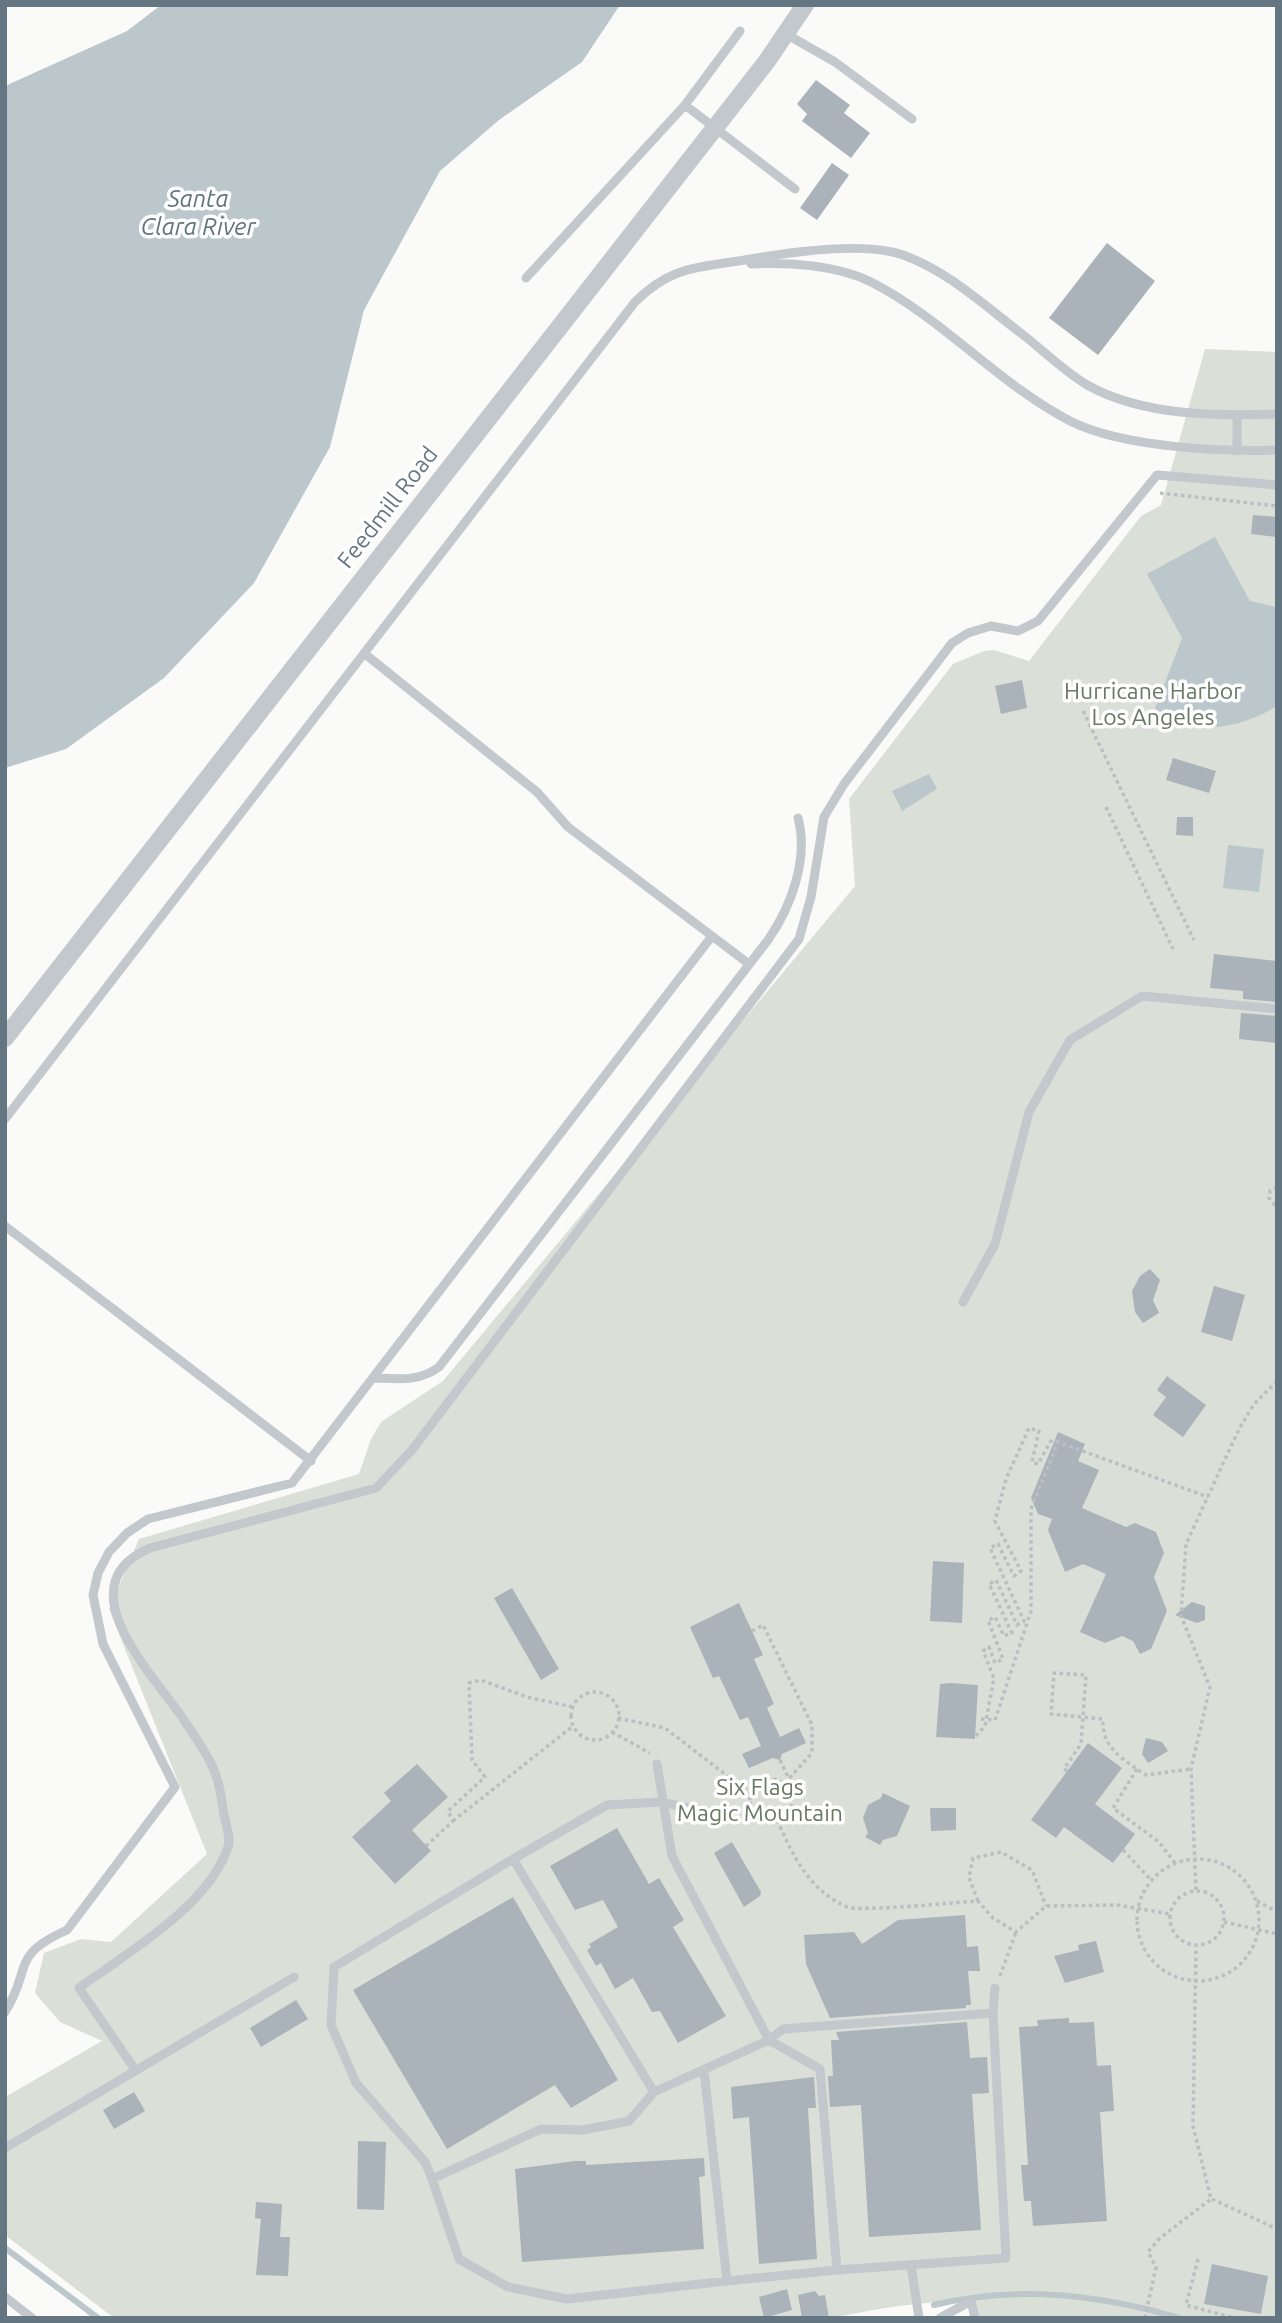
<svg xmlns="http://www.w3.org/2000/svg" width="1282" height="2323" font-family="Ubuntu,sans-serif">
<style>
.green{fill:#dadfd7}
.water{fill:#bbc7cb}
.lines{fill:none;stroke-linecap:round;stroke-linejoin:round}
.stream{stroke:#bbc7cb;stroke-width:6}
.building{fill:#aab3b9}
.path{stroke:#bbbfc2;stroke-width:3.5;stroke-dasharray:3.5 3.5;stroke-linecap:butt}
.lane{stroke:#c3c8cc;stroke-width:9}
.street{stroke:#c3c8cc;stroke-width:18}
.path-bridge{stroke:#bbbfc2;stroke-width:3.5;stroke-dasharray:3.5 3.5;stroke-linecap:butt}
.labels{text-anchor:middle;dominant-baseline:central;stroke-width:7;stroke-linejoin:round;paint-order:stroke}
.street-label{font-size:23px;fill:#657683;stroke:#fff}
.park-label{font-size:23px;fill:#687a64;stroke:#fff}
.water-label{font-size:24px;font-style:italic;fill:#60757c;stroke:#fff}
</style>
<rect width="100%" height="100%" fill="#fafaf8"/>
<!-- green -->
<path class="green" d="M1205,349L1277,352V2318H975L971,2301C924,2301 878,2308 832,2318H114L5,2235V2097L102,2041L60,2022L35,1993L44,1953L81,1939L111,1942L207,1854L109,1609L139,1539L359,1474L371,1439L381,1422L443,1381L855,886L849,799L953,664L984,651L994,650L1029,661L1141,516L1161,505Z"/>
<!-- water -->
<path class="water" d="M161,5H620L582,62L499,120L440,171L364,310L330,447L254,583L164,678L66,749L5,768V86L127,31Z
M1215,537L1250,601L1277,607V706C1238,730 1194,734 1151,719L1182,638L1147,574Z
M929,774L937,789L902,811L892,791Z
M1228,845L1264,849L1259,892L1223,888Z"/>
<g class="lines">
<!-- stream -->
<path class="stream" d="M5,2248L98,2318
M934,2305C1015,2285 1098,2294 1179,2318"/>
</g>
<!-- building -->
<path class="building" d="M816,80L850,105L844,113L870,133L851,158L802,121L807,114L797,104Z
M832,163L849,175L817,220L800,208Z
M1107,243L1155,281L1098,355L1049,318Z
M1253,515L1277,517V537L1251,534Z
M1022,680L1027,708L1001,714L995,686Z
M1173,758L1216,771L1209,793L1166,780Z
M1177,817H1193V836L1176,835Z
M1214,954L1277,961V1002L1243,999V991L1210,988Z
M1241,1013L1277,1016L1276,1043L1239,1039Z
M1150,1269L1160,1280L1153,1300L1159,1313L1143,1323L1135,1312L1132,1291L1140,1276Z
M1214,1286L1245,1295L1232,1341L1201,1332Z
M1167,1376L1206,1405L1183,1437L1153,1415L1166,1397L1157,1390Z
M1058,1432L1085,1444L1078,1461L1099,1470L1082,1508L1126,1527L1135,1523L1156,1532L1164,1553L1154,1577L1167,1611L1151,1649L1140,1654L1133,1641L1122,1636L1105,1643L1080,1632L1106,1574L1083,1564L1065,1572L1048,1530L1052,1519L1038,1514L1031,1498Z
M933,1561L964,1563L962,1623L930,1621Z
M512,1588L559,1669L541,1680L494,1598Z
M1192,1602L1205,1606V1620L1197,1623L1175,1615Z
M739,1603L763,1655L754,1659L774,1704L767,1708L780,1737L799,1728L806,1743L782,1754L780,1760L773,1758L749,1768L742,1754L761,1746L748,1717L740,1720L719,1676L713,1678L690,1627Z
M950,1683L978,1685L975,1739L936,1737L940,1684Z
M1146,1738L1162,1742L1168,1751L1148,1763L1142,1754Z
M1088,1743L1122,1768L1095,1804L1135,1834L1113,1863L1064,1827L1056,1838L1031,1820Z
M417,1764L448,1797L412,1830L431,1851L395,1884L352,1837L391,1801L384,1793Z
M883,1793L910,1806L897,1836L883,1840L880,1845L865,1837L868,1833L863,1818L868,1805L881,1798Z
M930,1808H956V1830L931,1831Z
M617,1828L649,1884L659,1878L684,1920L673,1927L726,2016L678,2043L660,2011L652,2012L633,1978L615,1989L601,1963L596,1966L587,1950L591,1947L589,1944L618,1927L603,1900L575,1910L550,1866Z
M732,1842L761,1892L760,1896L744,1907L714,1853Z
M513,1897L618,2080L571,2108L555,2085L447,2149L353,1990Z
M965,1915L967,1947L978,1946L980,1971H968L971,2005H966V2008L830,2018L806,1964L804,1935L854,1932L862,1944L898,1920Z
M1096,1941L1104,1972L1065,1983L1054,1956L1079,1950L1078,1945Z
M296,2000L308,2019L261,2047L250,2028Z
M1069,2018V2023L1094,2022L1097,2066L1111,2065L1114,2111L1100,2112L1107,2221L1033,2226L1031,2201H1024L1021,2165H1028L1019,2027L1038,2026L1037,2020Z
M967,2022L970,2058L987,2057L989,2093L972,2094L981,2230L869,2237L861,2105L830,2107L828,2076H833L831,2040H839L836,2032Z
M814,2077L816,2108H808L817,2259L759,2264L749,2117L733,2119L731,2087Z
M134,2092L145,2111L114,2129L103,2110Z
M358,2141L386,2142L384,2210L357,2209Z
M704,2158L705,2176L699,2177L704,2249L522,2262L515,2169L575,2161H586V2165Z
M256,2202L282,2204L280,2237H290L288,2276L256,2275L261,2219L255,2218Z
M1212,2264L1268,2276L1261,2314L1204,2304Z
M787,2289L792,2310L764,2318L759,2297Z
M815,2291L819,2296L825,2295L829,2318H802L798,2295Z"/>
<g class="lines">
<!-- path -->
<path class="path" d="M1160,493L1277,506
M1083,711L1194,940
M1106,807L1173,949
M1277,1187L1270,1191L1269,1198L1277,1207
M752,1631L763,1625L812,1725V1753L785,1783
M571 1716a24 24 0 1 1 48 0a24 24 0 1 1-48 0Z
M618,1718L665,1728L751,1794
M995,1720L1031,1611V1509L1058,1442L1208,1497
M612,1732L650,1753
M976,1736L985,1726L994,1678L983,1651L989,1647L995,1663L1003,1659L988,1620L995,1617L1004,1636L1012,1633L989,1584L996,1580L1017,1625L1024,1621L990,1548L998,1544L1014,1576L1021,1571L995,1521L1006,1479L1029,1428L1039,1431L1032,1462L1038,1464L1052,1439L1058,1442
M780,1760L789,1779
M1137,1769L1113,1808L1159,1842L1175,1863
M1067,1771L1064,1769L1081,1744L1086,1675L1054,1673L1051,1714L1103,1719C1101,1748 1124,1760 1146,1775L1191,1769
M750 1800a21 21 0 1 1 42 0a21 21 0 1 1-42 0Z
M723,1813L752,1809
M777,1820C793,1856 809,1890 847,1907C858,1912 959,1902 978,1901L993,1918L1016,1932L1046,1906L1117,1905L1170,1914
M453,1821L573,1726
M426,1846L453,1821L448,1811L485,1777L472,1760L469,1683L481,1680L527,1697L573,1707
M1123,1850L1152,1881
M1137 1920a61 61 0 1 1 122 0a61 61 0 1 1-122 0Z
M1196,1890L1191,1769L1210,1687L1181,1616L1186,1544L1239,1429L1254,1404L1277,1381
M1170 1918a27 27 0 1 1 54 0a27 27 0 1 1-54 0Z
M978,1901L969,1878L973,1858L1001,1852L1032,1870L1046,1906
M1257,1901L1277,1912
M1224,1922L1277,1934
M1000,1976L1016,1932
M1212,2199L1277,2229
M1198,2259L1186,2305L1234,2318
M1145,2318L1156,2267L1148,2252L1160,2238L1211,2199L1193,2126L1196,1945"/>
<!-- lane -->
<path class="lane" d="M786,34L835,62L912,119
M685,105L740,31
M751,264C788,262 837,265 871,282C944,319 999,385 1072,422C1124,447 1219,452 1277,450
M526,278L685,105L795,189
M1237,451V415
M365,654L537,792L568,827L749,964
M5,1119L635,302C673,264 700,268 750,259C791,252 864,241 903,255C948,271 985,306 1022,334C1044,351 1066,373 1089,386C1144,416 1216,416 1277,414
M5,1226L311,1461
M963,1302L995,1244L1029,1112L1070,1040L1142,996L1277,1009
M375,1378C398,1379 419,1382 439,1367L768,940C791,907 809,859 798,818
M657,1764L672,1856L769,2040L654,2092L513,1859L607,1805L661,1802L709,1812
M513,1859L334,1967L331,2025L356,2083L425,2162L432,2179L541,2129L583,2130L629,2121L654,2092
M5,2012C33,1968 9,1956 67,1930L175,1787L103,1644L93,1595L98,1573L109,1552L127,1533L148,1519L292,1483L712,936
M993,2013L995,1988
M136,2071L79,1988C127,1953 209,1906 228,1847C231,1838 226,1825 224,1815C222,1804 221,1790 217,1779C212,1760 196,1739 186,1723C156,1677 62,1586 150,1548L376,1488L412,1450L799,939L811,897L824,817L844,784L952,643L968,633L991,626L1018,631L1038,621L1157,475L1277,485
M5,2148L294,1977
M432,2179L459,2259L508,2287L567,2299L727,2281L704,2070
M911,2265L919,2318
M727,2281L837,2270L820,2069L769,2040L783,2029L993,2013L1006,2258L837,2270
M5,2297L32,2318
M940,2318L971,2301L975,2318"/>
<!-- street -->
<path class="street" d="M5,1038L767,61L805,5"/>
<!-- path-bridge -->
<path class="path-bridge" d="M981,1719L995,1720"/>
</g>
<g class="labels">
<!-- street labels -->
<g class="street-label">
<text transform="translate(387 507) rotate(-52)">Feedmill Road</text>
</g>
<!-- park labels -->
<g class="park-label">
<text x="1153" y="690">Hurricane Harbor<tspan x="1153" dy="26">Los Angeles</tspan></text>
<text x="760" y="1786">Six Flags<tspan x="760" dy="26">Magic Mountain</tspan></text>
</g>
<!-- water labels -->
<g class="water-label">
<text x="198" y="198">Santa<tspan x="198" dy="28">Clara River</tspan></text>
</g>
</g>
<!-- border -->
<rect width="1282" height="2323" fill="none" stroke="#657683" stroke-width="14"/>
</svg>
